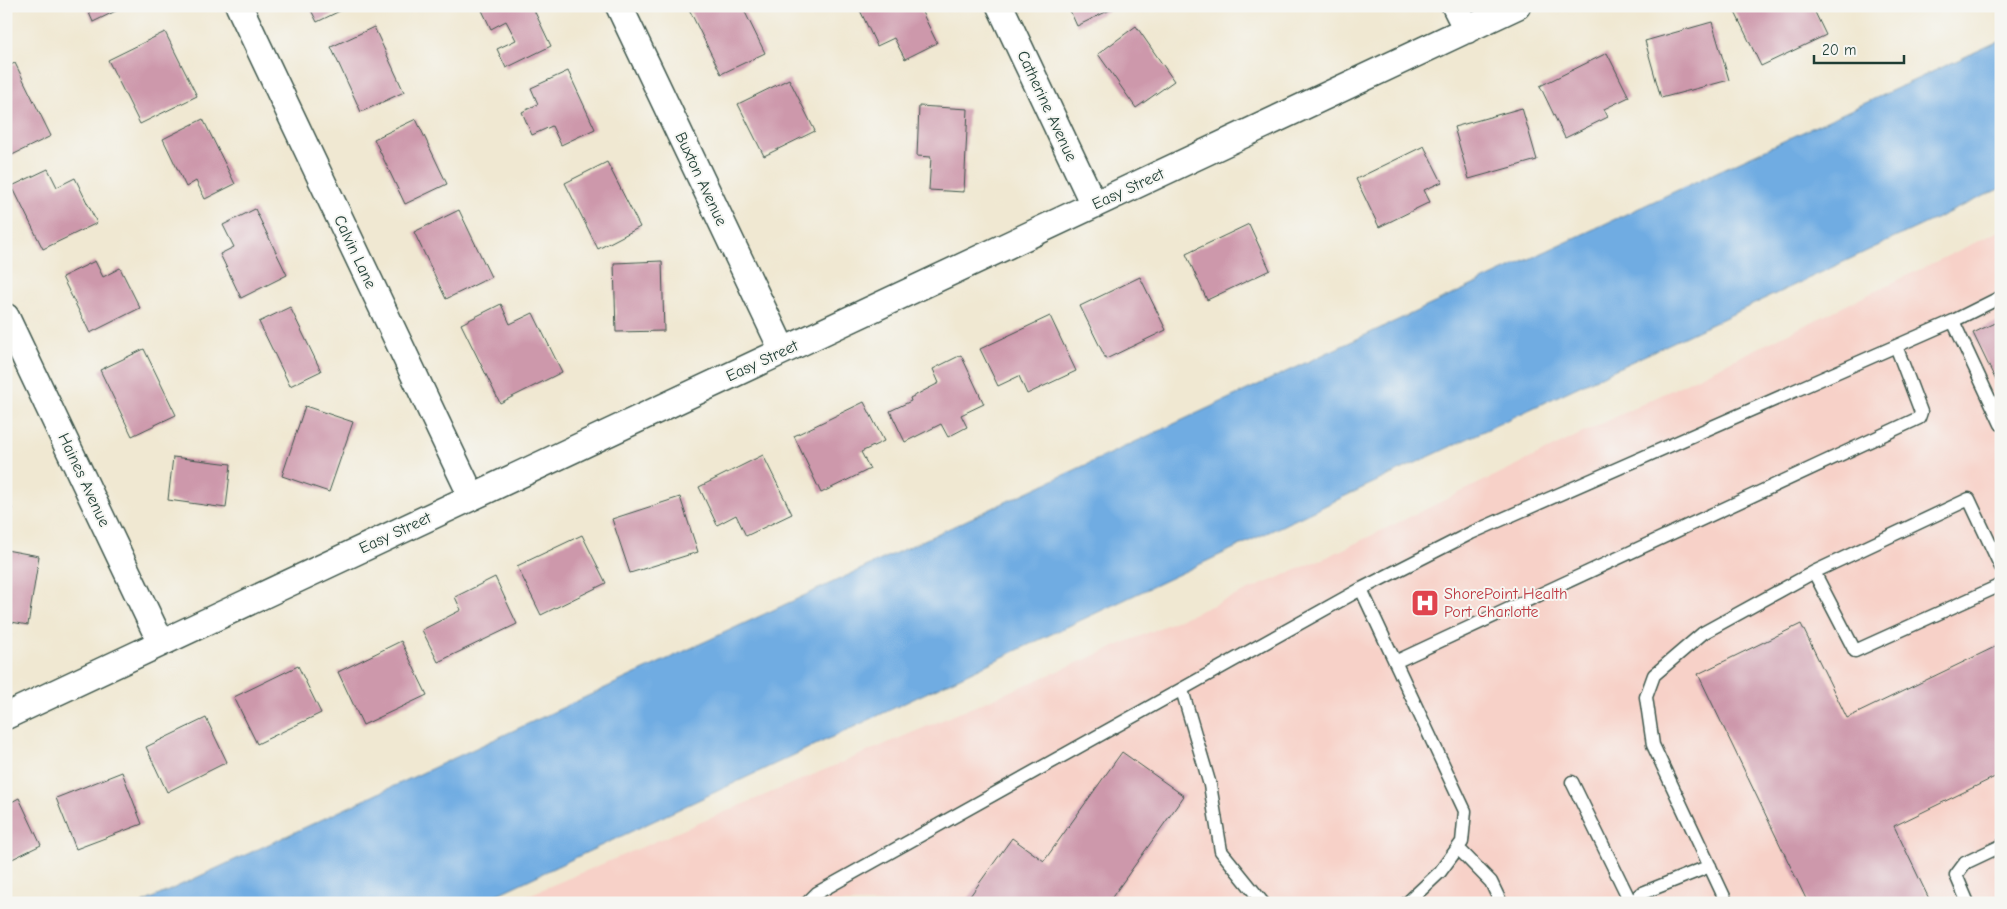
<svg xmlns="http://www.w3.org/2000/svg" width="2007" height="909" font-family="'Comic Neue',sans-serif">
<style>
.built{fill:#f7d1c8}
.water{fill:#70ace2;stroke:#48748b}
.building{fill:#cd98ab}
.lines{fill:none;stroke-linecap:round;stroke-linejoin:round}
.service-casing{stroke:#3e574c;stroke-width:15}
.minor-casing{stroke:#3e574c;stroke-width:29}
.service{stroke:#fff;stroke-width:12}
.minor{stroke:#fff;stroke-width:26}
.labels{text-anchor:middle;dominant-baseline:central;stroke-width:4;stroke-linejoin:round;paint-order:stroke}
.street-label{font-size:16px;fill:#1f3d34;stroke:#f6f6f2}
.health-label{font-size:16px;fill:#be3a42;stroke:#f6f6f2;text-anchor:start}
</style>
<rect width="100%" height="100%" fill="#f6f6f2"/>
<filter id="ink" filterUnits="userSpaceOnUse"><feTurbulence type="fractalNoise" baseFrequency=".02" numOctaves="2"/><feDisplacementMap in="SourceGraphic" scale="10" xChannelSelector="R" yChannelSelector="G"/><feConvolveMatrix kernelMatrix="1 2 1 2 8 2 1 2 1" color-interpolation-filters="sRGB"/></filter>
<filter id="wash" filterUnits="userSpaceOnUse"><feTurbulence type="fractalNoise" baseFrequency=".0096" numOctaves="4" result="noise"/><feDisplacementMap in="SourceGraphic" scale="20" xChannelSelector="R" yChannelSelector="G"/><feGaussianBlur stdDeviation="1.12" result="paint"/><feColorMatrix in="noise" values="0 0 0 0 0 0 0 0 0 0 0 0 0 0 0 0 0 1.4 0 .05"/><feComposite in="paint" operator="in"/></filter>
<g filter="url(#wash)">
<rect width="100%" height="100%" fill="#f0e8d2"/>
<!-- built -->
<path class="built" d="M2001,230V903H510L1327,557Z"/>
<!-- water -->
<path class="water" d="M2001,40V188L479,903H142Z"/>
<g id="blocks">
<!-- building -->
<path class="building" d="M86,6H126L93,22Z
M309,6H350L317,22Z
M480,6H532L551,46L506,68L497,49L516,40L506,21L491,29Z
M690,6H742L765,53L721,74L688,7Z
M858,6H919L937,43L905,59L894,38L877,46Z
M1068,6H1113L1114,8L1077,26Z
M1742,6H1812L1826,35L1761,66L1734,10Z
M1712,22L1729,80L1661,98L1645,41Z
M1136,26L1174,81L1136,108L1098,54Z
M374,27L404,92L361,112L331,47Z
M165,32L197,96L140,124L108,60Z
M1607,53L1629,97L1604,109L1608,117L1565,138L1540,86Z
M15,63L51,136L6,158V67Z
M568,71L595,129L561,145L552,126L532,135L522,112L538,104L531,88Z
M789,79L815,131L764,156L738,104Z
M919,106L968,109L964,192L929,190L931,157L917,156Z
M1522,108L1537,160L1469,179L1454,127Z
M203,119L235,184L205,199L196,181L186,187L163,139Z
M416,119L447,184L405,204L374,139Z
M1424,146L1442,182L1424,190L1430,202L1379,227L1356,179Z
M607,162L640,227L598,249L565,183Z
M48,169L57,187L75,178L97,223L43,249L12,186Z
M255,209L287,275L241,298L220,254L234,247L223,225Z
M459,210L491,277L446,299L414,232Z
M1249,224L1270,270L1207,300L1186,254Z
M95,261L103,277L120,268L140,308L90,333L62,277Z
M662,261L664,331L616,332L614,263Z
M1140,277L1166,330L1106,359L1080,306Z
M501,304L510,324L533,313L562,372L500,403L461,324Z
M290,307L321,371L290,386L259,322Z
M1050,316L1076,371L1027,394L1019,376L998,386L980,349Z
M2001,320V391L1973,333Z
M144,349L176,415L132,436L100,370Z
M961,355L984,404L961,415L967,427L948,437L941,424L905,442L890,411L911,401L910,398L939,383L933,369Z
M864,402L884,441L861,452L870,469L821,493L794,436Z
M305,406L353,422L329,492L282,476Z
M763,455L792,514L746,536L736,515L717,525L699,487Z
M173,457L231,464L226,508L168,500Z
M680,497L698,552L630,573L612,519Z
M6,498L12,509L6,512Z
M582,535L606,583L541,615L517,566Z
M6,550L39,556L28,625L6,621Z
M495,577L517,624L438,662L422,630L461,610L455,597Z
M1801,624L1847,718L2001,644V774L1894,826L1931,903H1808L1698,674Z
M401,641L427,695L363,725L338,672Z
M298,666L321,713L257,744L234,697Z
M206,718L227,762L167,792L146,747Z
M1122,752L1184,796L1108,903H965L1012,838L1044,861Z
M122,772L142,824L76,849L56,798Z
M19,798L41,845L6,862V805Z"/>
</g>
</g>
<g filter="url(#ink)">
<use href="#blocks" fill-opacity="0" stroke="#3e574c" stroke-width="1"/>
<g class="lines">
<defs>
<path id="service" d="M1953,321L2001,424
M1814,572L1969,499L2001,567
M1361,589L1465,811L1462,842L1440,872L1407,903
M1395,662L1919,418L1921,412L1896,346
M1182,690L1210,785L1221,851L1263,903
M1572,782L1631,903
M1458,848L1491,882L1501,903
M807,903L817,893L1361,589L1471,533L1953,321L2001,297
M1634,903L1640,894L1710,866
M1727,903L1653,745L1646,697L1654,675L1703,633L1814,572L1855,651L2001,585
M1968,903L1956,875L1965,863L2001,846"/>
<path id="minor" d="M239,6L472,497
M619,6L783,351
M1000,6L1094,205
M1455,6L1467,30
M6,317L161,643
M6,716L1517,6"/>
</defs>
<!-- service casing -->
<use href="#service" class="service-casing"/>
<!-- minor casing -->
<use href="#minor" class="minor-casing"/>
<!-- service -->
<use href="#service" class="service"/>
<!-- minor -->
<use href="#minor" class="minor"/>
</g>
</g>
<!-- icons -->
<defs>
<symbol id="hospital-square" viewBox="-11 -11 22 22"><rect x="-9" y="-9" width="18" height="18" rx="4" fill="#e0444e" stroke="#f6f6f2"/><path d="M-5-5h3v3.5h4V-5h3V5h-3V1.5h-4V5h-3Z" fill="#fff"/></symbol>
</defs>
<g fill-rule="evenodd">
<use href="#hospital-square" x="1409" y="587" width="32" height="32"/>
</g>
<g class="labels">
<!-- street labels -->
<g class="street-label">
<text transform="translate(1047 106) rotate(65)">Catherine Avenue</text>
<text transform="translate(701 179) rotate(65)">Buxton Avenue</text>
<text transform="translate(1128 189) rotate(-25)">Easy Street</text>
<text transform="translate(355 252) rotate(65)">Calvin Lane</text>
<text transform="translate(762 361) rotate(-25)">Easy Street</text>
<text transform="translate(84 480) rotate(65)">Haines Avenue</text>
<text transform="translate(395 533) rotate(-25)">Easy Street</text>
</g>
<!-- health labels -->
<g class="health-label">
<text x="1444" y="594">ShorePoint Health<tspan x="1444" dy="18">Port Charlotte</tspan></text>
</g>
</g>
<!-- margin -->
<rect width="2007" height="909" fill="none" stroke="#f6f6f2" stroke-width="25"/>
<!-- scale -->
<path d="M1814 55v8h90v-8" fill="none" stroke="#1f3d34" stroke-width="2.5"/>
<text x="1822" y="55" font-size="15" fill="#1f3d34" stroke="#f6f6f2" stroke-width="4" paint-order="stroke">20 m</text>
</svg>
